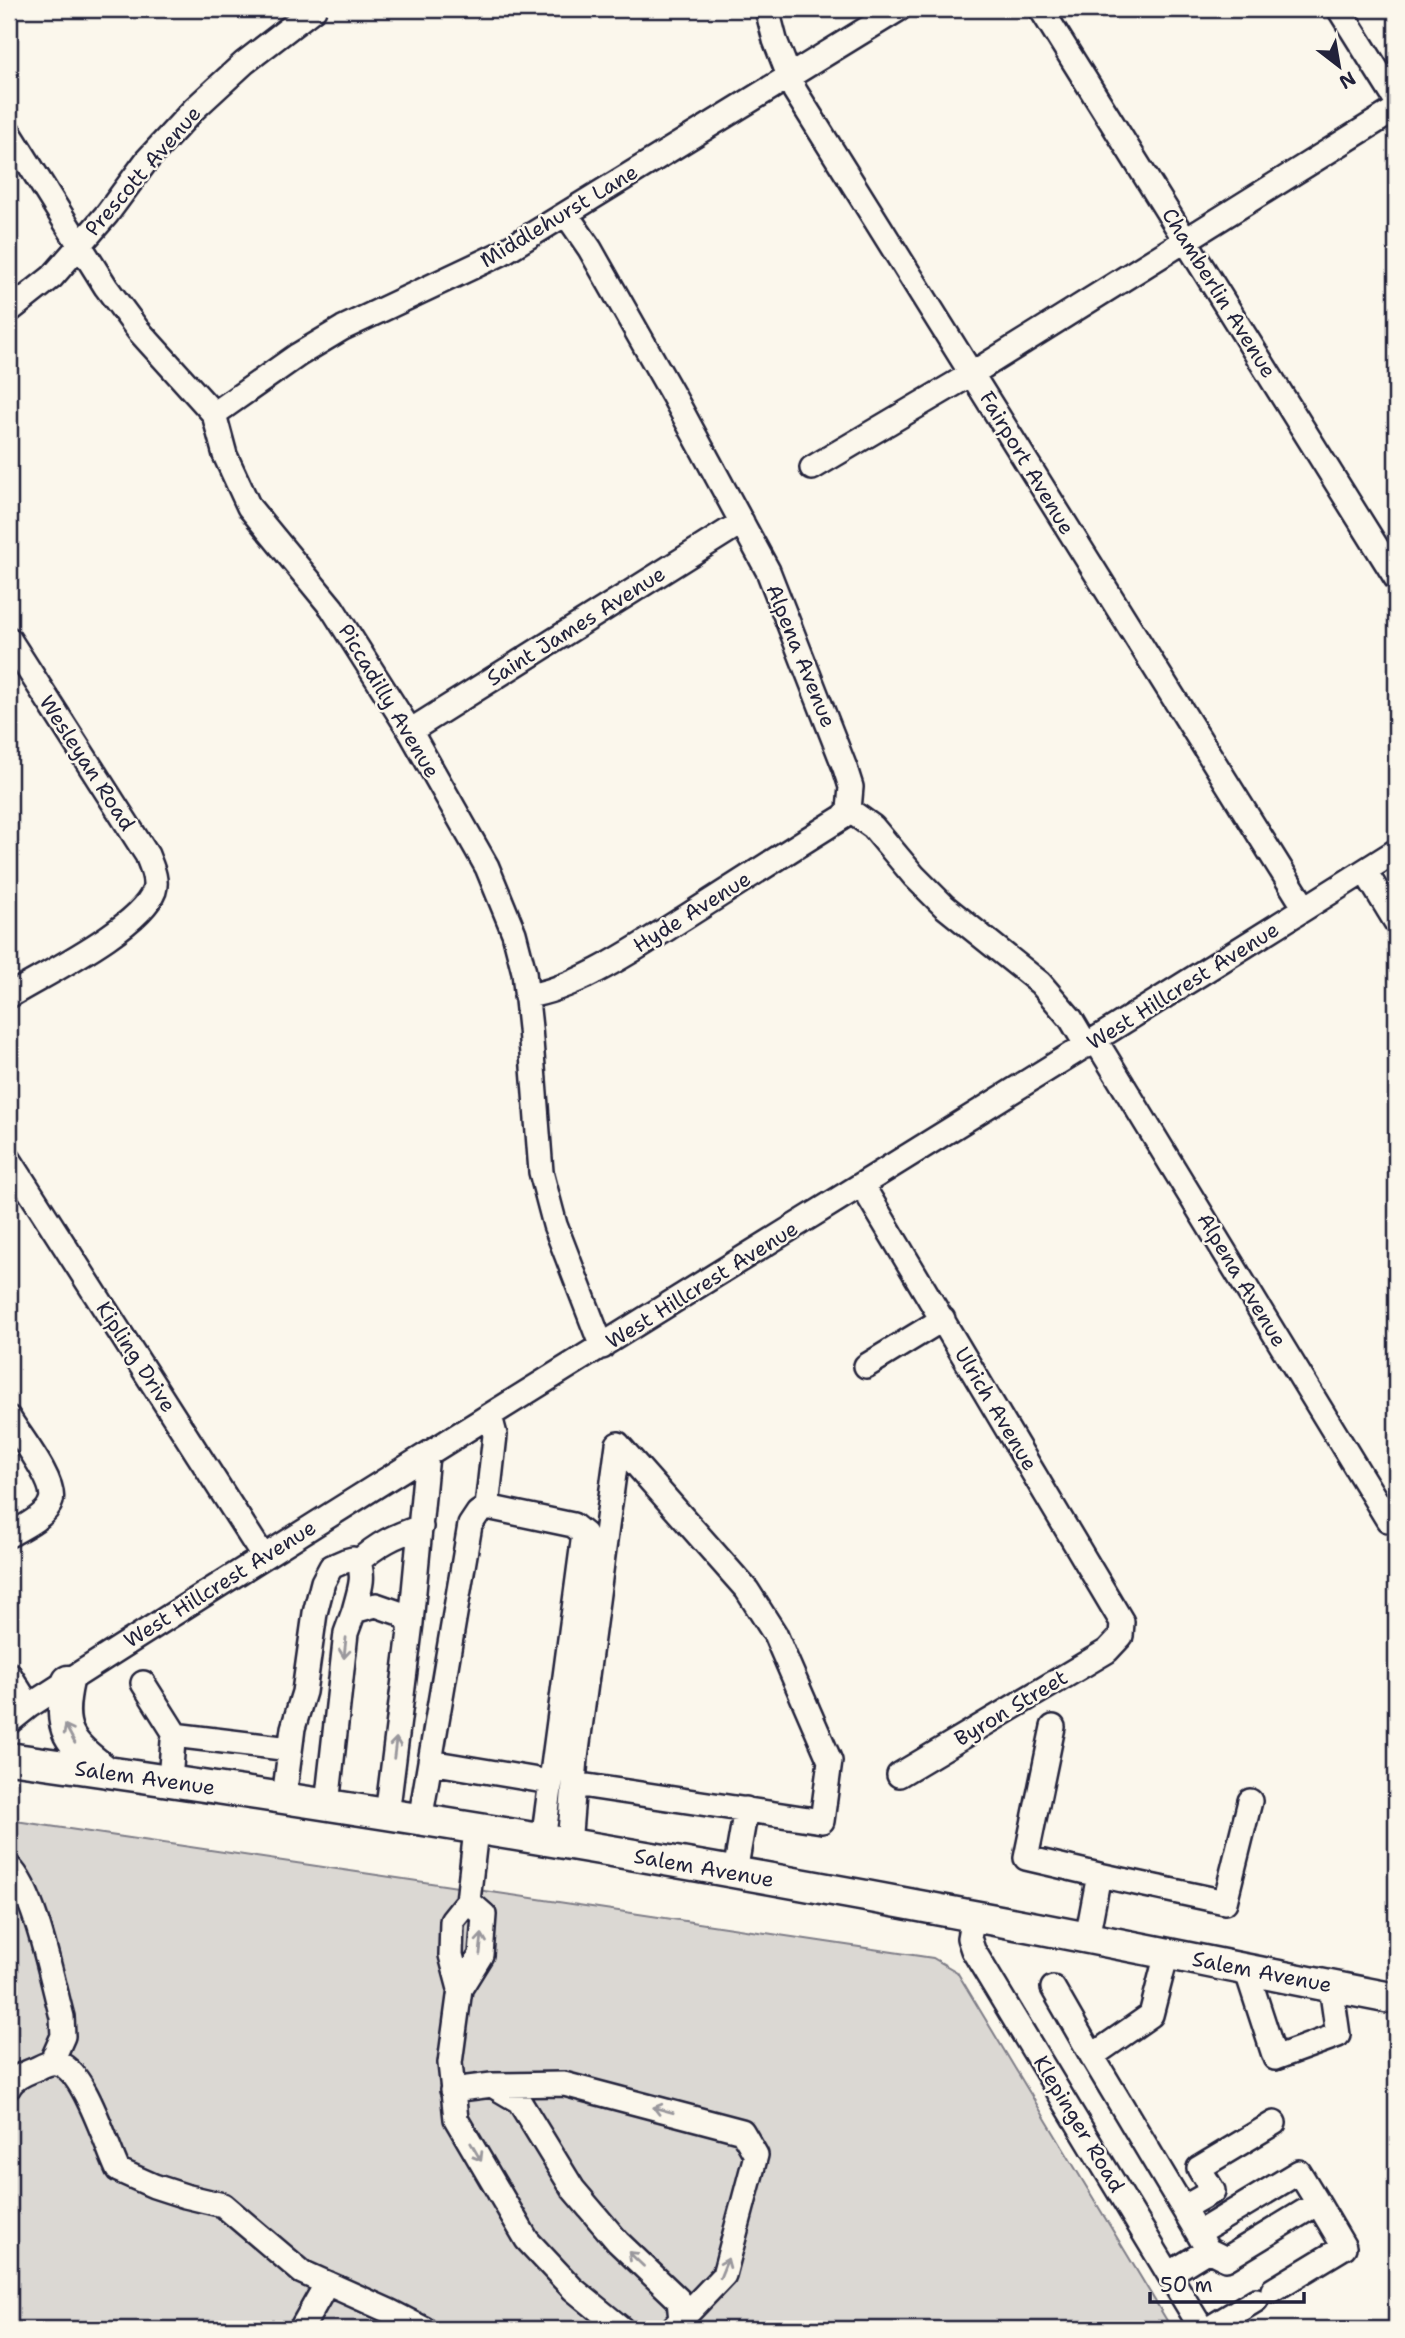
<svg xmlns="http://www.w3.org/2000/svg" width="1405" height="2338" font-family="'Shantell Sans',sans-serif">
<style>
.green{fill:#dbd8d3;stroke:#7e7d87;stroke-width:2}
.lines{fill:none;stroke-linecap:round;stroke-linejoin:round}
.minor-casing{stroke:#22223b;stroke-width:28}
.major-casing{stroke:#22223b;stroke-width:35}
.minor{stroke:#fbf7ec;stroke-width:23}
.major{stroke:#fbf7ec;stroke-width:30}
.oneway{stroke:#99979c}
.labels{text-anchor:middle;dominant-baseline:central;stroke-width:5;stroke-linejoin:round;paint-order:stroke}
.street-label{font-size:21px;fill:#22223b;stroke:#fbf7ec}
</style>
<rect width="100%" height="100%" fill="#fbf7ec"/>
<filter id="ink" filterUnits="userSpaceOnUse"><feTurbulence type="fractalNoise" baseFrequency=".0143" numOctaves="2"/><feDisplacementMap in="SourceGraphic" scale="14" xChannelSelector="R" yChannelSelector="G"/><feConvolveMatrix kernelMatrix="1 2 1 2 8 2 1 2 1" color-interpolation-filters="sRGB"/></filter>
<g filter="url(#ink)">
<!-- green -->
<path class="green" d="M9,1820L933,1958L957,1972L1172,2329H9Z"/>
<g class="lines">
<defs>
<path id="minor" d="M767,9L775,40L795,91L1305,908
M1041,9L1396,578
M1339,9L1396,100
M9,132L106,287L138,330L214,414L225,455L249,507L332,608L410,731L487,867L514,933L524,972L530,1028L541,1172L555,1225L602,1347
M566,214L590,249L674,397L768,571L845,768L851,787L849,810
M9,311L52,277L107,214L147,160L194,109L244,63L314,9
M214,414L298,355L343,328L502,253L899,9
M812,468L973,373L1396,109
M9,639L147,855C151,866 158,879 154,891C140,928 43,975 9,996
M410,731L742,522
M849,810L873,827L914,876L944,906L1040,983L1071,1019L1087,1046
M1365,871L1396,922
M526,996C576,990 641,945 684,918C737,884 790,850 843,817L849,810
M1096,1041L1388,1520
M9,1159L263,1556
M862,1185L1122,1622L1121,1636L1107,1651L899,1775
M866,1366L943,1319
M9,1418C19,1435 57,1482 51,1501C47,1516 22,1528 9,1535
M487,1507L495,1435L490,1416
M358,1562C377,1544 396,1535 421,1527
M411,1623L427,1455
M9,1674L29,1706
M143,1683L177,1737
M9,1722L29,1706C481,1416 942,1138 1396,851
M1053,1727L1026,1858L1099,1875L1087,1938
M430,1762L550,1782
M170,1781L173,1741L182,1736L290,1749
M284,1798L293,1728L304,1692L315,1613L323,1582L331,1567L345,1561L353,1559L358,1562C366,1577 358,1594 354,1611
M327,1805L346,1633L354,1611L376,1605L399,1613L411,1623L387,1815
M420,1821L470,1525L478,1513L487,1507L573,1525L584,1534L543,1841
M476,1830L468,1901L452,1921L451,1955L460,1989L450,2063L456,2119L527,2240L573,2289L622,2329
M569,1845L576,1758L618,1444L747,1590L775,1634L830,1761L822,1821L574,1784
M9,1867C35,1891 52,1980 62,2017L63,2036L51,2063
M735,1872L746,1809
M1099,1875L1225,1902L1250,1801
M973,1916L969,1938L973,1950L1202,2329
M1246,1969L1275,2058L1338,2035L1331,1986
M1053,1988L1092,2056L1151,2015L1167,1953
M460,1989L481,1955L484,1915L468,1901
M1092,2056L1208,2250L1169,2274
M492,2085L564,2084L742,2131L756,2155L724,2275L681,2320
M9,2087C14,2077 26,2073 36,2069C42,2066 49,2062 56,2063C84,2067 106,2146 118,2170L154,2186L185,2196L223,2205L302,2272L389,2311L424,2329
M452,2090L492,2085L519,2101L573,2189L618,2242L679,2300L681,2320L674,2327
M1183,2208L1213,2191L1199,2168L1274,2123
M1198,2233L1299,2172L1318,2203
M1208,2250L1226,2259L1318,2203L1344,2247L1273,2290
M301,2329L327,2283
M1208,2329L1256,2300"/>
<path id="major" d="M68,1681C57,1731 68,1742 107,1772
M9,1758C331,1803 653,1855 973,1916C1114,1942 1255,1972 1396,1999"/>
</defs>
<!-- minor casing -->
<use href="#minor" class="minor-casing"/>
<!-- major casing -->
<use href="#major" class="major-casing"/>
<!-- minor -->
<use href="#minor" class="minor"/>
<!-- major -->
<use href="#major" class="major"/>
</g>
<!-- one-way arrows -->
<defs><path id="oneway-shaft" d="M-6 0H5M1.5-3L5.5 0L1.5 3" fill="none" stroke-width="1.6" stroke-linecap="round" stroke-linejoin="round" transform="scale(1.75)"/></defs>
<g class="oneway">
<use href="#oneway-shaft" transform="translate(345 1648) rotate(96)"/>
<use href="#oneway-shaft" transform="translate(70 1734) rotate(-118)"/>
<use href="#oneway-shaft" transform="translate(395 1748) rotate(-83)"/>
<use href="#oneway-shaft" transform="translate(481 1944) rotate(-84)"/>
<use href="#oneway-shaft" transform="translate(663 2110) rotate(-165)"/>
<use href="#oneway-shaft" transform="translate(476 2152) rotate(60)"/>
<use href="#oneway-shaft" transform="translate(636 2259) rotate(-136)"/>
<use href="#oneway-shaft" transform="translate(724 2268) rotate(-68)"/>
</g>
</g>
<g class="labels">
<!-- street labels -->
<g class="street-label">
<text transform="translate(143 171) rotate(-49)">Prescott Avenue</text>
<text transform="translate(559 216) rotate(-31)">Middlehurst Lane</text>
<text transform="translate(1219 293) rotate(58)">Chamberlin Avenue</text>
<text transform="translate(1027 463) rotate(59)">Fairport Avenue</text>
<text transform="translate(576 626) rotate(-32)">Saint James Avenue</text>
<text transform="translate(801 656) rotate(68)">Alpena Avenue</text>
<text transform="translate(389 701) rotate(59)">Piccadilly Avenue</text>
<text transform="translate(87 763) rotate(57)">Wesleyan Road</text>
<text transform="translate(692 912) rotate(-32)">Hyde Avenue</text>
<text transform="translate(1183 986) rotate(-32)">West Hillcrest Avenue</text>
<text transform="translate(1242 1280) rotate(59)">Alpena Avenue</text>
<text transform="translate(702 1285) rotate(-32)">West Hillcrest Avenue</text>
<text transform="translate(136 1357) rotate(57)">Kipling Drive</text>
<text transform="translate(996 1409) rotate(59)">Ulrich Avenue</text>
<text transform="translate(220 1584) rotate(-32)">West Hillcrest Avenue</text>
<text transform="translate(1011 1708) rotate(-31)">Byron Street</text>
<text transform="translate(145 1778) rotate(8)">Salem Avenue</text>
<text transform="translate(704 1868) rotate(10)">Salem Avenue</text>
<text transform="translate(1262 1972) rotate(11)">Salem Avenue</text>
<text transform="translate(1079 2124) rotate(59)">Klepinger Road</text>
</g>
</g>
<!-- margin -->
<rect width="1405" height="2338" fill="none" stroke="#fbf7ec" stroke-width="35"/>
<rect x="18" y="18" width="1370" height="2303" fill="none" stroke="#22223b" stroke-width="2.5" filter="url(#ink)"/>
<!-- north arrow -->
<g transform="translate(1339 66) rotate(149)" stroke="#fbf7ec" stroke-width="5" paint-order="stroke">
<path d="M0-5L12 26L0 18L-12 26Z" fill="#22223b"/>
<text y="-10" font-size="19" font-weight="bold" text-anchor="middle" fill="#22223b">N</text>
</g>
<!-- scale -->
<path d="M1150 2292v10h154v-10" fill="none" stroke="#22223b" stroke-width="3.5"/>
<text x="1160" y="2292" font-size="21" fill="#22223b" stroke="#fbf7ec" stroke-width="5" paint-order="stroke">50 m</text>
</svg>
